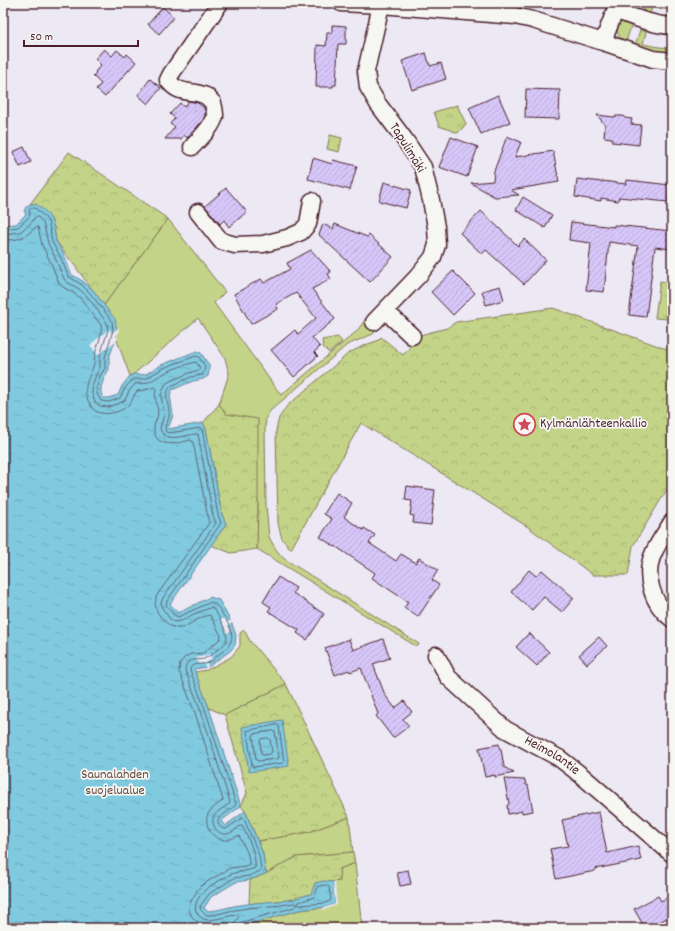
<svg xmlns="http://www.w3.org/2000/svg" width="675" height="931" font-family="Dekko,sans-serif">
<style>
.green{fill:#c3d387;stroke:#867959}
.forest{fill:url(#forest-crowns);stroke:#867959}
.park{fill:url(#park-tufts);stroke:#867959}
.water{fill:url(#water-ripples);stroke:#6a8698}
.pier{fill:#ece8f4}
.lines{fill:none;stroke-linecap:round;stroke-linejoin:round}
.shore{stroke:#606373;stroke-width:1}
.building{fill:url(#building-hatch);stroke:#4a1f2b}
.minor-casing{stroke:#4a1f2b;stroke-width:19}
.minor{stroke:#f6f6f2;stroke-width:16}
.labels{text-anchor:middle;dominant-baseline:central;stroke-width:3.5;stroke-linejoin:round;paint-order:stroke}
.street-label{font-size:14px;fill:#4a1f2b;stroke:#f6f6f2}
.poi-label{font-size:14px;fill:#4a1f2b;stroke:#f6f6f2;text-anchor:start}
.park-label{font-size:14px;fill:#684c42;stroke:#f6f6f2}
</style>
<defs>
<pattern id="forest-crowns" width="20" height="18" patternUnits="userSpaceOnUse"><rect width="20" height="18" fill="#c3d387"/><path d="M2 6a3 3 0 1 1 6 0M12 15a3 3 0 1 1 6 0" fill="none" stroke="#a9b575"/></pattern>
<pattern id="park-tufts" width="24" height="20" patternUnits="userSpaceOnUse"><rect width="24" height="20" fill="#c3d387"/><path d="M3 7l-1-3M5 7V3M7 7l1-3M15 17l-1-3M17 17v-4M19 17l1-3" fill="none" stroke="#a9b575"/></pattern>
<pattern id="water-ripples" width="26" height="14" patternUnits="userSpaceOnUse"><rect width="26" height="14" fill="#80cae0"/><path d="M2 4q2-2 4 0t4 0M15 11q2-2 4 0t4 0" fill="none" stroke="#70adc0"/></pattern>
<pattern id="building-hatch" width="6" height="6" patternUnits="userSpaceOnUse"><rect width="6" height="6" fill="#d6c7f9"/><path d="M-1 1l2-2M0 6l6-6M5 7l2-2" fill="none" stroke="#b9aad6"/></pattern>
</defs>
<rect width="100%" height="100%" fill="#ece8f4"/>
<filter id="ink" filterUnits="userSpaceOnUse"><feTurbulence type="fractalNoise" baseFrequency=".025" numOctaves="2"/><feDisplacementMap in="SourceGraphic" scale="8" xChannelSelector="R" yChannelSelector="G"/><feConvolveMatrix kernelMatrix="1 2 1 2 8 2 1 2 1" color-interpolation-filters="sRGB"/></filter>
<g filter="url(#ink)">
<!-- green -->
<path class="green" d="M644,3H672V9H661L652,6L650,15L643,12Z
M618,19L632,23L626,42C616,37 616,29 618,19Z
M640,30L646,32L643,44L659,47L672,48V54L661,53L635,45Z
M168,219L225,292L214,303L281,395L357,331L370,313L372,316L366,323L375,332L373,334L347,345L270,411L266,418L265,428L266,505L269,537L275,548L283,558L419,644L418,646L414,645L257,549L258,501L226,414L219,404L229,374L225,358L198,318L134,374L130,376L104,305Z
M244,630L250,641L286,684L225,715L209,708L195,672L207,670L231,657L240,646V633Z
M349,817L353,852L296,857L267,873L265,870L263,854L258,841L309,832Z
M355,863L362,928H240L243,926L299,910L326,907L335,904L333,882L340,881L339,869Z"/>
<!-- forest -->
<path class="forest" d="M69,152L168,219L104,305L56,241L54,228L51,219L36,204H30Z
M553,308L672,351V481L633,546L628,575H593L528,527L361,423L291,549L282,539L278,523L276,430L279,418L287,406L349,353L365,345L377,341L381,337L403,355L420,335L447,328L456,322Z
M219,404L226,414L258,419V501L257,549L231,553L211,545L226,524L222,515L206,429L203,423Z
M672,548V591L670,585L671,550Z
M286,684L349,817L309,832L258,841L245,811L241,806L247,793L225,715Z
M353,852L355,863L339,869L340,881C332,883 323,881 315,883L312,894L289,900L249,904L250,880L267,873L296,857Z"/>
<!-- park -->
<path class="park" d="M457,105L466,124L458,133L439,126L434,112Z
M330,135L342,138L339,152L327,149Z
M660,281L672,283V292L669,319L655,318Z
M338,337L342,342L329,353L323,347L322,340Z"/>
<!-- water -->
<path class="water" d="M30,204H36L46,212L51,219L54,228L56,241L65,257L71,274L84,282L93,290L107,309L115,319L117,330L116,338L109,358V369L104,378L101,387V393L103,398H108L118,395L122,386L130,376L134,374L139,375L146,374L161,365L197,351L201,353L209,365V370L208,376L203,379L193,381L172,390L170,395L173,415L168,429L203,423L206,429L222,515L226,524L170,604L178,613L210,597L219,600L232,624L236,635L235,645L230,651L208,667L194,669L209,708L241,806L221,821L225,826L245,811L263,854L265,870L267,873L250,880L236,882L211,897L204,908L207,911L217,910L234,906L254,903L289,900L311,894L315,883L323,881L333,882L335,904L326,907L299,910L243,926L240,928L233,927L232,928H3V225L16,224L26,214L24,211L26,207Z
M282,720L289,766L249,772L242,727Z"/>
<!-- pier -->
<path class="pier" d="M119,327L118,334L116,336L118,338L117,340L98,355L90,345L109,329L112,333Z
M225,618L228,622L232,620L234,622L229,625L232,631L227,633L220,620Z
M210,654L212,660L207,662L208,669H206L204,663L199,664L196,658Z
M333,882H335L337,905L326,909L323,910V908L335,904Z"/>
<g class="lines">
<!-- shore -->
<path class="shore" d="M3,229L18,227L29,217L30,214L29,210L31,208H35L43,215L48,221L50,229L52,242L61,258L68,276L82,285L90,293L112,321L113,330L105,357V368L100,376L97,386V394L101,401L109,402L120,398L125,388L133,379H142L147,378L163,368L196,356L199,357L205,366L204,372L202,375L191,377L171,386C162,396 170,405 169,415C169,420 166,424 165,428L166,432L170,433L200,428L202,429L218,515L221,523L167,601L166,605L174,615L178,617L211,602C218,604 221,612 225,618C235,636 235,643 218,655C215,657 212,661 208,663C202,666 191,661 190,670L205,709L236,804L235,806L219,818C216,823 220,829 226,829L242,818L244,819L259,855L261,869L260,871L249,876L234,878L209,894L201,905L200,909C202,911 204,914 207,915C216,916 226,911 235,910C255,906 275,907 294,903L297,905L295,907L242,922L239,925L238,928
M3,234L20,232L31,223L35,217H38L43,223L45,230L48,243L56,260L64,279L67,282L79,289L87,296L107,323L108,330L100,356V367L96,375L92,386V394L95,402L100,406L108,407L120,403L125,400L129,391L135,384C151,384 152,379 165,373C174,368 185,365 195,362L197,363L200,368L199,370L189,373L168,382L165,385L161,395L164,415L160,428C164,444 185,435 196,434H198L213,516L216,523L163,598L161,603L162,608L170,619L175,622L181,621L194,614L212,607C217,614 230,633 226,642C224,645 220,648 217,650C213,653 208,657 204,659C195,661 186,657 185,670L201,711L230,802L229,804C225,807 217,811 214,816C210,823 217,835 226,834C231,834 236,829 240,826H242C248,837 257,856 255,868C246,872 239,871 231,874C223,879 210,885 204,891C199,896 192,907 197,913C199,917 203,919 207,920C218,920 228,915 238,915L239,917L235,922L233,928
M3,240C20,240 23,239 36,227H38L42,245L51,263L59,283L63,287L75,294L82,300L101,325C103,335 97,345 95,355C94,359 95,363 93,367C88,380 81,390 90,404C92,409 96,412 101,413C110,415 124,411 129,404C133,400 134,395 137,391L145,390L155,387L156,389C154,397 157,404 158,413C158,418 154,422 154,428C154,450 178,443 191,440L193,442L209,523L157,595C154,603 155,610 160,616C182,642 187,619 210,615L218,630L221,636L220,639L203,653L191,654L185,657L180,663L179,671L195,713L223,800L222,801C217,805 211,809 208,814C203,825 213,840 225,840C230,841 234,836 239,836C243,844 250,855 249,864L246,866L230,868L202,885L198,889L190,903L189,909L191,915L194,919L200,924L208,926L226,923L227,925V928
M277,725L279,727L284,762L283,763L253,767L252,766L247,731Z
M273,731L275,732L279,758L277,759L258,761L256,760L253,735L254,734Z
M268,738L270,739L272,752L270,754L263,755L261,753L260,740L261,739Z
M323,885L328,886L329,887L331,900L330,901L325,903L300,905H298V903L299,902L314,897L318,887Z"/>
</g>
<!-- building -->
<path class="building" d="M163,7L174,17L159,34L148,24Z
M332,25L346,26V44H338L336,85H333V87H316L317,45L326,46L327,33H332Z
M104,49L112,56L117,50L125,57L127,54L136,62L105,97L96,89L101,84L93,76L96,73L95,72L101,65L95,59Z
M426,53L430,66L441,63L446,79L412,90L402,61Z
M150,79L161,88L148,104L138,95Z
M526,89L560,90L559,119L525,118Z
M498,95L510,122L481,134L469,108Z
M189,101L198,103L205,109V115L203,120L187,138L184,135L181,139H165L175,127L170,124L175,118L170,114L180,103L184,107Z
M597,115L614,117L616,116H623L625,118L632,119L631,124L641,125L639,145L612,142V138L604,137L605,125Z
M507,136L521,142L515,157L553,151L559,182L511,190L519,195L495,197L471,183L493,181L494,171Z
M451,137L478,147L467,177L439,167Z
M24,147L31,162L20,167L13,152Z
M313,158L332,164L333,160L357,166L350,190L308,179Z
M577,179L602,182V181L626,184L627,180L670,185L668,202L619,197L618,201L601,198V201L575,197Z
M384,182L411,190L406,208L379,201Z
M226,188L247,212L229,227L224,220L220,224L205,206Z
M523,197L552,215L545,228L516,210Z
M481,211L518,246L524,239L546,260L524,284L486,250L482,254L460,233Z
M571,222L614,227V225L672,231V249L655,247L646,317L629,315L638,246L609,242L604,292L586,290L591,243L569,240Z
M323,224L333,229L335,224L367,237L369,235L393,257L370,282L319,235Z
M311,250L331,272L328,274L331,279L312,289L335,319L312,338L320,347L314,352L318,356L294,377L271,350L295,330L298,334L316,318L296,293L276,304L278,309L251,324L234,294L261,279L264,283L290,269L287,263Z
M453,271L475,293L453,315L431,292Z
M500,286L504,300L486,305L482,291Z
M407,486L435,490L431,525L413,523L414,516L410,515L412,501L405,500Z
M337,493L352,503L344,517L363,530L364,528L375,535L369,543L396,561L401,554L416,563L419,558L438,570L432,580L439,585L418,617L404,608L408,602L372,578L375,573L335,546V547L320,537L332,519L324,514Z
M529,570L536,576L542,570L574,598L562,612L544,597L532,610L511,592Z
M278,577L296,588L293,593L324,614L307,640L297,633L299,630L268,611L271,607L263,602Z
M529,633L549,652L537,666L516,647Z
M599,637L607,646L587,664L579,655Z
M349,639L353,650L383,639L390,658L373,664L385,695L395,708L404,701L412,712L403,719L409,726L393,738L376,716L378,714L361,668L350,672L349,670L335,675L325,648Z
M499,744L500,749H501L504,767L514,773L495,777V775L485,777L479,748Z
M504,779L525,780L526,785H528L533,811L522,813V811L508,814L507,806L509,803Z
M599,812L607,853L638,846L641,860L595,869V871L556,879L550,849L568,846L562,820Z
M408,870L411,884L400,886L397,872Z
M672,895V915L649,928H645L634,909L658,896L661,901Z"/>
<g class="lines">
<defs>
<g id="minor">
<path d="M341,3L381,5L515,16L533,20L603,42L653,59L672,61"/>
<path d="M615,10C633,17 652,25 672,26"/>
<path d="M603,42L618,3"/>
<path d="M192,147C200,138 212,128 215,116C215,112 214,107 213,103C211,101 209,98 206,96C192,89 179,96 168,80L171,74L220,3"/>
<path d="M198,212L221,241L235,245L263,244L287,238L301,232L308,224L312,201"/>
<path d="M393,318L412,336"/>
<path d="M374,322L419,275L433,257L437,245L436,227L431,200L423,167L405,140L378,104L368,87L366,71L381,5"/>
<path d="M672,522C666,532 659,541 654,552C643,575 652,604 672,619"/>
<path id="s1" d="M436,655L448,677L505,729L559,758L581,775L672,854"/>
</g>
</defs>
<!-- minor casing -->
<use href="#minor" class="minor-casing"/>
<!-- minor -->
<use href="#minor" class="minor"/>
</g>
</g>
<!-- icons -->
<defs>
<symbol id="sight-ring" viewBox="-11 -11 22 22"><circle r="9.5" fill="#f6f6f2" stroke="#d1495b" stroke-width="1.5"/><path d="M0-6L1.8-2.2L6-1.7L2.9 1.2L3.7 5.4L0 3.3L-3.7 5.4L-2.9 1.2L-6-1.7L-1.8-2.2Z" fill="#d1495b"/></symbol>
</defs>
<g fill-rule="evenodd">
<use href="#sight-ring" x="512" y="412" width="25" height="25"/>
</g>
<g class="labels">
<!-- street labels -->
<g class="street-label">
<text transform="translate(407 148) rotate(58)">Tapulimäki</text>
<text stroke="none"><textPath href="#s1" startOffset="156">Heimolantie</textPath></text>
</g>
<!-- poi labels -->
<g class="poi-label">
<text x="540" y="424">Kylmänlähteenkallio</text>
</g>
<!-- park labels -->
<g class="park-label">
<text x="115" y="775">Saunalahden<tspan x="115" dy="16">suojelualue</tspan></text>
</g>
</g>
<!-- margin -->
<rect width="675" height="931" fill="none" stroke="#f6f6f2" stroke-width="16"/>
<rect x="8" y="8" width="659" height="915" fill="none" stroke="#4a1f2b" stroke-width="1.5" filter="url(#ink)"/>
<!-- scale -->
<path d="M24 40v6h114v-6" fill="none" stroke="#4a1f2b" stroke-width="2"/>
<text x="30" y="40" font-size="12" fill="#4a1f2b" stroke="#f6f6f2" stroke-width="3" paint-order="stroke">50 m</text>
</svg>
